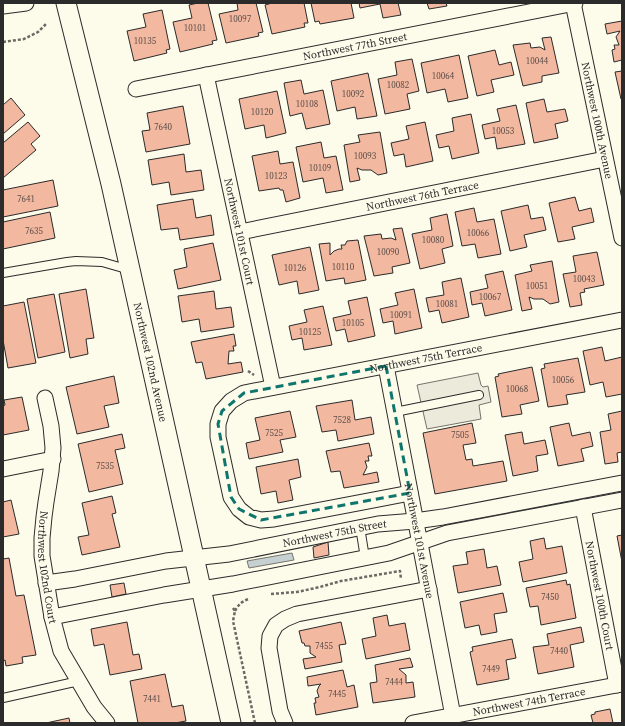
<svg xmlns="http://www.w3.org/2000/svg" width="625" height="726" font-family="'Source Serif 4',serif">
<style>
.parking{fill:#eceadb;stroke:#74746e}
.water{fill:#c7d0d0;stroke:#74746e}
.building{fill:#f2b8a0;stroke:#2b2b2b}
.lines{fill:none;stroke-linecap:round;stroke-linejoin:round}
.service-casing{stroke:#2b2b2b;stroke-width:10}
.minor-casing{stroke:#2b2b2b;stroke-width:17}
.tertiary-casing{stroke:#2b2b2b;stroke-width:21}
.path{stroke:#6a6964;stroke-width:2.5;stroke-dasharray:3 2;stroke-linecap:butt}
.service{stroke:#fdfbea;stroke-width:8}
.minor{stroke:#fdfbea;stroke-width:15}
.tertiary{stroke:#fdfbea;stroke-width:19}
.marked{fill:none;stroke:#0f766e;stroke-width:3;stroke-dasharray:8 5;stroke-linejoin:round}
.labels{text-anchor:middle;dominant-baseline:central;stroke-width:3;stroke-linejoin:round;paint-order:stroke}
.number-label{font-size:9px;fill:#5d4e48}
.street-label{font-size:11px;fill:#2b2b2b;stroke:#fdfbea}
</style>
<rect width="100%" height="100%" fill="#fdfbea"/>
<!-- parking -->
<path class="parking" d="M478,373L481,385L483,387L488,386L491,402L479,405L481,419L427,429L417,385Z"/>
<!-- water -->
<path class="water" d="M614,491L616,495L506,515L505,512Z
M292,553L294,560L249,568L247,561Z"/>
<!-- building -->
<path class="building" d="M198,3H208L217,40L212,41L213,44L180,52L173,22L192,18L189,5Z
M237,3H256L263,32L258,33L259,36L226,43L219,14L238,10Z
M272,3H304L308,23H304L305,27L272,34L265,5Z
M311,3H351L354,18L320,24L319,21L315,22Z
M359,3H398L401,15L383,18L380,4L360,8Z
M427,3H446L447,6L429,9Z
M162,10L170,49L166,50L167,53L134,61L127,31L146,27L143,14Z
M622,21V60L614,62L612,50L615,49L614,45H619L616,37L620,31L607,34L605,24Z
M551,37L559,73L542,76V82L523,86L513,45L530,43L531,48L540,47L545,50L542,38Z
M495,50L499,65L511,62L514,75L491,80L494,92L477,96L468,56Z
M459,55L468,98L448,102L445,89L427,93L421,63Z
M412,59L419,91L407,94L410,109L385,114L378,79L397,75L395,62Z
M622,71V99H621L615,72Z
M368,73L377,116L357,119L355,107L337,111L331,81Z
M301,80L304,94L323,90L330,124L306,129L302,113L290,116L284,83Z
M277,91L286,133L266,138L264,125L245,129L239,99Z
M11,98L25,115L3,134V105Z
M544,99L547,112L565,109L568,121L555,124L558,138L534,143L526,103Z
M516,105L525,144L497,149L495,137L485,139L482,125L500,121L497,109Z
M183,106L190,144L146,152L142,131L150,130L147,113Z
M471,114L479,153L452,159L449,146L439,148L436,135L454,131L452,118Z
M28,122L40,136L31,144L36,150L3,178V143Z
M425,122L433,161L406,167L404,154L394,156L391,143L409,139L406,126Z
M380,132L387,173L378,175L371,170H362L357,168L360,180L350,182L344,145L360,142L358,135Z
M321,142L324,158L336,156L343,190L326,193L323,178L303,182L296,147Z
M278,151L280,164L293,162L300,198L286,202L283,190H280L279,188L259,191L252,156Z
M184,154L186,172L201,170L204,190L171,195L169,182L152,185L148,160Z
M53,180L58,206L3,217V190Z
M575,197L579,211L591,208L594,222L572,227L575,239L558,242L549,203Z
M193,199L196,218L211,215L214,235L180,240L178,228L161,230L157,205Z
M528,205L531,219L543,217L546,230L524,235L527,247L510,251L501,211Z
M474,208L477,222L494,219L501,254L478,258L475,244L462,246L455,212Z
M50,212L55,238L3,249V222Z
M447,214L453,246L442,249L445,263L420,269L412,234L432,230L430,218Z
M402,228L410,263L392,267L393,273L374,276L364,236L381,234L382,239L391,238L396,240L393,229Z
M358,240L366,280L345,284L344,278L326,281L319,244L330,243V255L334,251L339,249H342L341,245H345L347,241Z
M213,243L221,280L178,289L174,270L187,267L184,249Z
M310,247L319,290L299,294L297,281L279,285L272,255Z
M597,252L604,285L584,289L585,292L580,293L582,305L570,307L563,274L576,272L573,256Z
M552,261L559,302L550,304L543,299H534L529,297L532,309L522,311L515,275L532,271L530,265Z
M503,271L512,310L485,316L482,303L472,305L470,292L488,288L485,275Z
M461,278L469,317L442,323L439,310L429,312L426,298L444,295L442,282Z
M86,289L94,338L86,339L88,354L70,358L59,294Z
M414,289L422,328L395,334L393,321L383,323L380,309L398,305L395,293Z
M214,291L216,309L231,307L234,327L201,332L199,319L182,322L178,296Z
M54,294L65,352L38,358L27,299Z
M367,297L375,336L348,342L345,329L336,331L333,318L351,314L348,301Z
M24,302L36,363L8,368L3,340V306Z
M323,306L332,345L304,350L302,338L292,340L289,326L307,322L304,310Z
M234,334L236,346H233L234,351H229L228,364L241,362L243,372L206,379L202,362L196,363L191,342Z
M602,347L605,361L622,357V394L606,397L603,382L590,385L583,351Z
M578,358L585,392L566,395L568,404L548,407L541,369L545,368L544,364Z
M532,367L539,401L520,405L522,414L502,417L495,377L499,376L498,374Z
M114,376L119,403L104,406L109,427L77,434L66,387Z
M22,397L29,430L3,435V406L5,405L4,400Z
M352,400L355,420L371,417L374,434L338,441L336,430L322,432L316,406Z
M290,411L296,437L280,440L283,452L249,459L246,443L260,440L255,418Z
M622,411V452L617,453L618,462L605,464L600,432L611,430L608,414Z
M472,423L476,443L463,445L466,460L472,459L473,466L503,461L507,481L435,494L423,433Z
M569,423L572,436L590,432L593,446L581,449L584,461L558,466L550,427Z
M522,432L524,444L545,440L548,454L536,456L538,471L513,476L505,435Z
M122,434L125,448L115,450L123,484L89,492L78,444Z
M369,443L372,456H368L369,461H365L367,467L363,475L377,472L379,482L344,488L340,471L331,472L326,451Z
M298,459L301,477L289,480L293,500L278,503L276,491L261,494L256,467Z
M112,496L116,513L112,514L120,547L82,555L78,537L89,535L82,503Z
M11,500L19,534L3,537V502Z
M622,535V562L617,536Z
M544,538L546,549L562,546L567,573L523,582L519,562L533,559L530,541Z
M328,542L329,555L314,558L313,547Z
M484,549L487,568L497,566L501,585L458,593L453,566L468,564L466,552Z
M9,558L16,596L24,595L36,655L22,657L23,663L6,666L5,660L3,661V559Z
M566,580L567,585L570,584L576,618L541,625L538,606L530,607L526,588Z
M124,583L126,594L112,597L110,585Z
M503,593L507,612L494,614L497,632L481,635L479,625L465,628L460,602Z
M387,615L389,626L405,623L410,650L366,659L362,639L376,636L373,618Z
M127,622L133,655L139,654L142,669L110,675L104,644L94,646L91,629Z
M341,622L346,644L339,645L342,662L305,669L303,659L316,657L310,653V646H305L304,643H302L299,631Z
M581,627L584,642L570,645L574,667L538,674L533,647L549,645L547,634Z
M512,639L516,658L506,660L509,679L477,685L470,652L473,651L472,647Z
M410,658L413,667L399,669L406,675V683L413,682L415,697L373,703L370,683L377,682L375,665Z
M343,670L347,687L354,685L358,707L316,715L314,703H316L315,698L319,697L317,691L319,686L321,684L308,686L307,677Z
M165,674L172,707L183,705L186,721L175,723H138L130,681Z
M610,709L613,723H593L591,715L595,714V712Z
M69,718L70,723H46Z"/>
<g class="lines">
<defs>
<path id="service" d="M3,273L67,262L76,261L102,262L130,270
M395,412L479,395
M360,527L365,558
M3,698L79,681"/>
<g id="minor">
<path id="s1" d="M573,3L622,238"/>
<path d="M3,6L26,3"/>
<path id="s2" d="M206,75L273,387"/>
<path id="s3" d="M136,89L575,3"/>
<path id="s4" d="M240,232L605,159"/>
<path id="s5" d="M386,366L453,716"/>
<path id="s6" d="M45,398L51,426L53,448L51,471L46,502L44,517L42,538V556L52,617L61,651L94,707L107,723"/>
<path d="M3,469L53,459"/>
<path id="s7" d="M410,493L274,519L261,520L249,517L239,509L231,497L218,437V424L222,411L231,401L244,393L622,320"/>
<path id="s8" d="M583,507L617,685"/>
<path id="s9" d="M46,583L75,579L166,561L229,554L378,524L415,521L443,517L622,483"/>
<path d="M52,617L164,595L233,584L389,553L447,533L622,500"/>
<path d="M285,723L280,711L269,648L270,636L276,625L285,619L297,614L429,589"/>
<path id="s10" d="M413,723L622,684"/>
</g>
<g id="tertiary">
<path id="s11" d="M66,3L111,184L231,723"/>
</g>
</defs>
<!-- service casing -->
<use href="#service" class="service-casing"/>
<!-- minor casing -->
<use href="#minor" class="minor-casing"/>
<!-- tertiary casing -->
<use href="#tertiary" class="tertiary-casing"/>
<!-- path -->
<path class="path" d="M3,42L24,39L38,32L46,24
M248,371L254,375
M271,594L297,592L320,587L341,581L400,571L401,579
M233,608L235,611L233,621L255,723
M235,611C238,605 242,601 249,599"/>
<!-- service -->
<use href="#service" class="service"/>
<!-- minor -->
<use href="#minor" class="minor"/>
<!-- tertiary -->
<use href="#tertiary" class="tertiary"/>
</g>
<!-- marked area -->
<path class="marked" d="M386,366L410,493L261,520L239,509L231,497L218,424L222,411L244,393Z"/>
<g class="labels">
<!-- number labels -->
<g class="number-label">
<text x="240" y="19">10097</text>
<text x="195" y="28">10101</text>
<text x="145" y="41">10135</text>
<text x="537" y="61">10044</text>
<text x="443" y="76">10064</text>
<text x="398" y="85">10082</text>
<text x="353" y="94">10092</text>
<text x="307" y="104">10108</text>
<text x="262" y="112">10120</text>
<text x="163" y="127">7640</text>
<text x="503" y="131">10053</text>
<text x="365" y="156">10093</text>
<text x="320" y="168">10109</text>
<text x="276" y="176">10123</text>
<text x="26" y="199">7641</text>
<text x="34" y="231">7635</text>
<text x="478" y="233">10066</text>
<text x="433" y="240">10080</text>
<text x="388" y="252">10090</text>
<text x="343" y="267">10110</text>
<text x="295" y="268">10126</text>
<text x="584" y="279">10043</text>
<text x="537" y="286">10051</text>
<text x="490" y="297">10067</text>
<text x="447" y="304">10081</text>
<text x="401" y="315">10091</text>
<text x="353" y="323">10105</text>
<text x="310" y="332">10125</text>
<text x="563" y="380">10056</text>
<text x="517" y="389">10068</text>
<text x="342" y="420">7528</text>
<text x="274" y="433">7525</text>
<text x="460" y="435">7505</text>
<text x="105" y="466">7535</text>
<text x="550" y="597">7450</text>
<text x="324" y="646">7455</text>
<text x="559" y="651">7440</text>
<text x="491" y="669">7449</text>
<text x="394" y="682">7444</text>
<text x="337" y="694">7445</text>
<text x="152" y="699">7441</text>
</g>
<!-- street labels -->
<g class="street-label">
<text stroke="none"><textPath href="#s3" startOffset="223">Northwest 77th Street</textPath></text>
<text stroke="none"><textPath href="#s1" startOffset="120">Northwest 100th Avenue</textPath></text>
<text stroke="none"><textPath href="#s4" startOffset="186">Northwest 76th Terrace</textPath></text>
<text stroke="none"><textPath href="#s2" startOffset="160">Northwest 101st Court</textPath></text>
<text stroke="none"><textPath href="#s7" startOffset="493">Northwest 75th Terrace</textPath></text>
<text stroke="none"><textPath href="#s11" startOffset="369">Northwest 102nd Avenue</textPath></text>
<text stroke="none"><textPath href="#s9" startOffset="293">Northwest 75th Street</textPath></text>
<text stroke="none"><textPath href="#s5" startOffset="178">Northwest 101st Avenue</textPath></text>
<text stroke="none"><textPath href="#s6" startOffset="171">Northwest 102nd Court</textPath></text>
<text stroke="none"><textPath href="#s8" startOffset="90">Northwest 100th Court</textPath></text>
<text stroke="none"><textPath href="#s10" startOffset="118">Northwest 74th Terrace</textPath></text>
</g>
</g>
<!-- border -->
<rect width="625" height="726" fill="none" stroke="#2b2b2b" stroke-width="8"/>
</svg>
